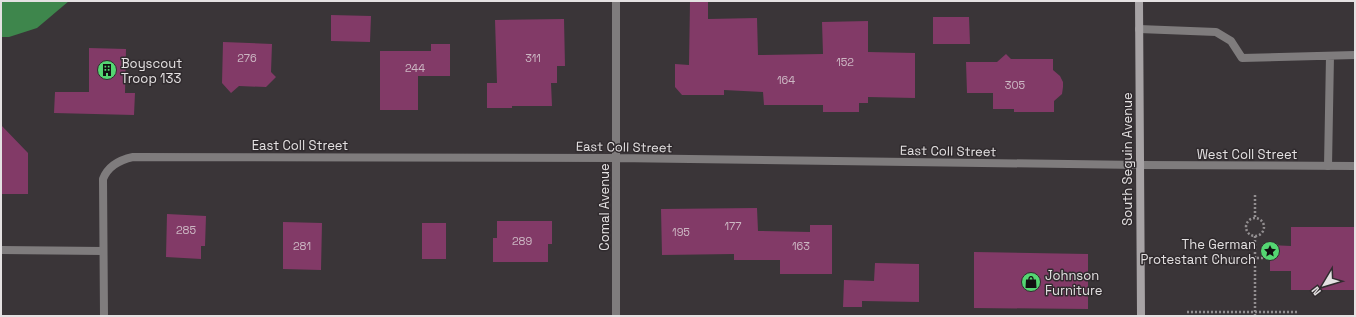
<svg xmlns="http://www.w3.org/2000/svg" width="1356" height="317" font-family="'Space Grotesk',sans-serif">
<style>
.water{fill:#3e864c}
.building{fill:#823a67}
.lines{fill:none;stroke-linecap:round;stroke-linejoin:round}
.path{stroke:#928e90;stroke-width:2.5;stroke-dasharray:2 2;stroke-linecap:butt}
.service{stroke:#7f7c7d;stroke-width:8}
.minor{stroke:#7f7c7d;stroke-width:8}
.secondary{stroke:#a7a3a5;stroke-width:8}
.labels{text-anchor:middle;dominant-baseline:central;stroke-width:3;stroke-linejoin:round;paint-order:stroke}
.number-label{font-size:11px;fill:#ccb7c3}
.poi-label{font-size:13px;fill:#e4e1e2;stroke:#302b2e;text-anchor:start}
.street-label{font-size:13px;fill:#e4e1e2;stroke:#302b2e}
</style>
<rect width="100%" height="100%" fill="#3a3538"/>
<!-- water -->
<path class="water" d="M1,1H69L37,28L9,37H1Z"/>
<!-- building -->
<path class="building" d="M690,1H708V19L757,18L758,55L823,54L822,22L868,21V52L915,53V98L868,97V103H859V112H823V105H764L763,92L724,90V95H682L675,87V64L689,65Z
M331,15L371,16L370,42L331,41Z
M933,17H969L970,44H933Z
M564,19L565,66H557V83H551L552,106H512V108H487V83H497L495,20Z
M223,42L272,44L271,72L276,77L266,87L239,86L231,93L222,83Z
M431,44H450V76H418V110H380V51H431Z
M89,48L126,49L125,93H135L134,115L54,113L55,92H89Z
M1006,54L1011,59H1053V70L1060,76L1063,82V87L1062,94L1054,101V112H1014V109H993V93H967L966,62H997Z
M1,125L28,153V194H1Z
M757,208L758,231L810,232V225H832V274H780V260H734V254L662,255L661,209Z
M167,214L206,216L205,246H201V259L166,257Z
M497,221H552V244H548V262H493V238H497Z
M283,222L322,223L321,270L283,269Z
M422,223H446V259H422Z
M1291,227H1355V290H1291V271H1270V245L1291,246Z
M974,252L1088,254V309L974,308Z
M875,263L919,264V302L862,301V307H843L844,280L874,281Z"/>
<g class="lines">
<!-- path -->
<path class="path" d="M1255,195V218
M1246 227a9 9 0 1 1 18 0a9 9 0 1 1-18 0Z
M1187,258H1255V235
M1187,312H1297
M1255,316V258H1270"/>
<!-- service -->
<path class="service" d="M1139,29L1216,32L1231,41L1242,58L1355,55
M1328,166L1330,56"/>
<!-- minor -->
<path class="minor" d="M616,1V316
M1,250L103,251
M104,316L103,179C108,166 119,160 133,157L616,158L1139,165L1355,166"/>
<!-- secondary -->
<path class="secondary" d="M1139,1L1141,316"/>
</g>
<!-- icons -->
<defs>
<symbol id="building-disc" viewBox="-11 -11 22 22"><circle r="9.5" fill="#54d672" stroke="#302b2e"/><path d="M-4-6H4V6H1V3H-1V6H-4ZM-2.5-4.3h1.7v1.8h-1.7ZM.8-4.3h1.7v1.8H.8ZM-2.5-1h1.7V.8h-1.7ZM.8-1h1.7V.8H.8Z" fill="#111"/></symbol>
<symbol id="sight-disc" viewBox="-11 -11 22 22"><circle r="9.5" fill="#54d672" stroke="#302b2e"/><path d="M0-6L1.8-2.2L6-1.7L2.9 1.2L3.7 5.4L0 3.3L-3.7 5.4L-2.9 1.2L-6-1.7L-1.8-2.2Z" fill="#111"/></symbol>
<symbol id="shop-disc" viewBox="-11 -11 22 22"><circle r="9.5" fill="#54d672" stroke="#302b2e"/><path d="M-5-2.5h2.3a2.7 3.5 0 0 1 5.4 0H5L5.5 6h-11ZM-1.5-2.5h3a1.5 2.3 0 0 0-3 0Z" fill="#111"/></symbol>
</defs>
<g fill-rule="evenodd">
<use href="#building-disc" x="96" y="59" width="22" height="22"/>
<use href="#sight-disc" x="1259" y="240" width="22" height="22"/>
<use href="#shop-disc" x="1020" y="271" width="22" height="22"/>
</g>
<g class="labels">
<!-- number labels -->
<g class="number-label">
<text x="247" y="58">276</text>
<text x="533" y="58">311</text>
<text x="845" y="62">152</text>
<text x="415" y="68">244</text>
<text x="786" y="80">164</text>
<text x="1015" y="85">305</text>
<text x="733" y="226">177</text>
<text x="186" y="230">285</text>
<text x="681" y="232">195</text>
<text x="522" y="241">289</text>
<text x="302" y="246">281</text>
<text x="801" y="246">163</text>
</g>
<!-- poi labels -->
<g class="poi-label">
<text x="121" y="63">Boyscout<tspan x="121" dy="15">Troop 133</tspan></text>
<text x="1256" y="244" text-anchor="end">The German<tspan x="1256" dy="15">Protestant Church</tspan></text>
<text x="1045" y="275">Johnson<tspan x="1045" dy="15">Furniture</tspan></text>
</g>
<!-- street labels -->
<g class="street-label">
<text x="300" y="145">East Coll Street</text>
<text transform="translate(624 147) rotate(1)">East Coll Street</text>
<text transform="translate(948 151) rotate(1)">East Coll Street</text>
<text x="1247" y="154">West Coll Street</text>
<text transform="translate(1127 159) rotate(-90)">South Seguin Avenue</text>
<text transform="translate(604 207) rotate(-90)">Comal Avenue</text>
</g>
</g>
<!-- border -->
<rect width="1356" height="317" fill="none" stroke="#e4e1e2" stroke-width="4"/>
<!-- north arrow -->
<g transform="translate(1324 285) rotate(232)" stroke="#302b2e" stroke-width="3" paint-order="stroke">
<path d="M0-3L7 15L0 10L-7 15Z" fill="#e4e1e2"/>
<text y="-6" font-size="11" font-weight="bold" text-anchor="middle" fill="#e4e1e2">N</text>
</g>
</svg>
